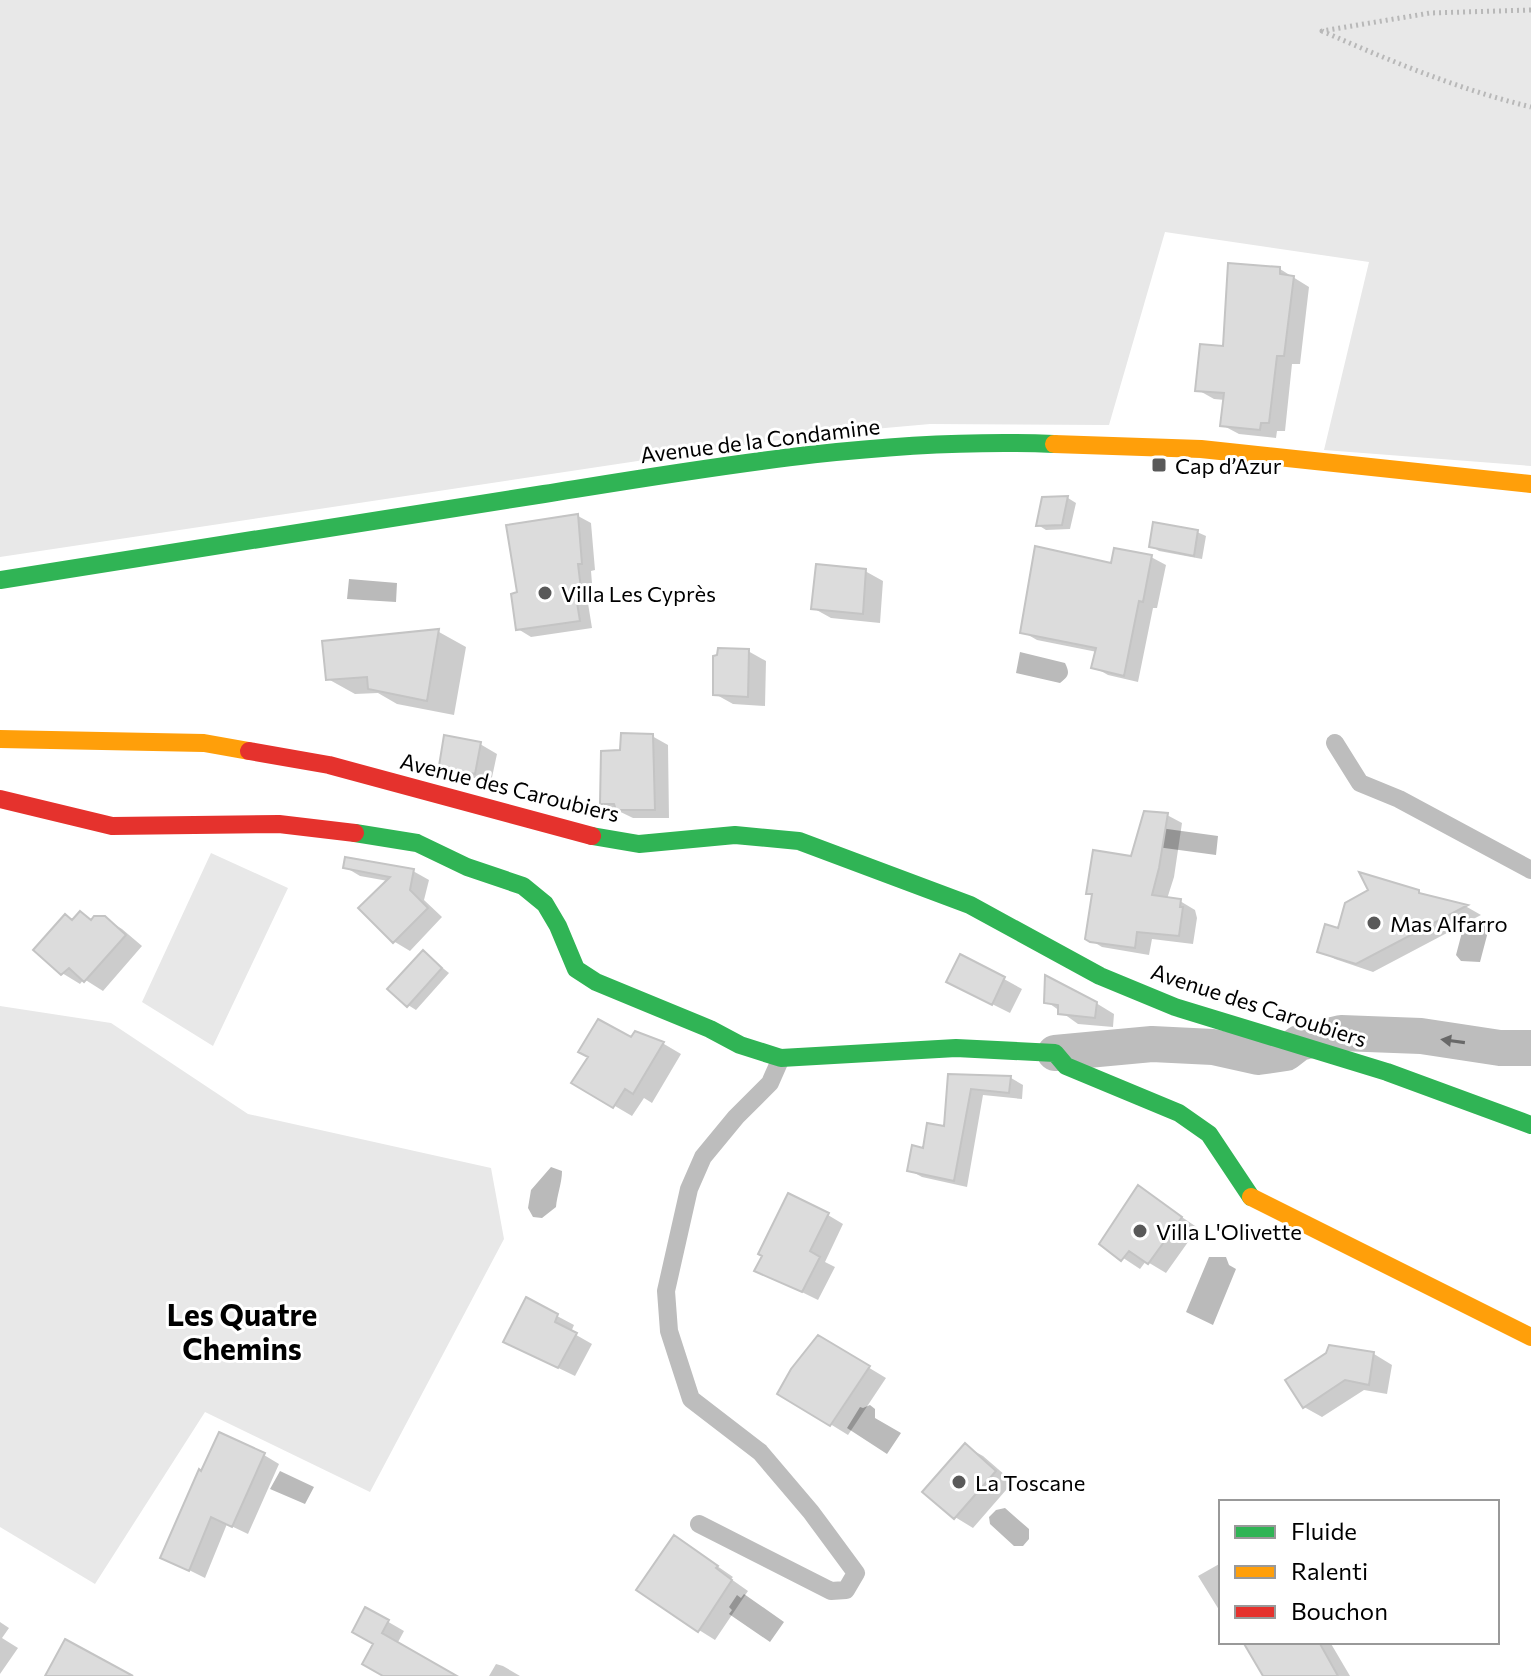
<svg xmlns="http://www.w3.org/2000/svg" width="1531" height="1676" font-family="Commissioner,sans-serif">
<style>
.green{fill:#e8e8e8}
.water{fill:#bababa}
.shadow{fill:#0003}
.building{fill:#dcdcdc;stroke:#c4c4c4;stroke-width:2}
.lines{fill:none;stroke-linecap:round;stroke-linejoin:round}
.path{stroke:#b8b8b8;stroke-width:5;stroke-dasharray:2 4;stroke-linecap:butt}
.lane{stroke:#bdbdbd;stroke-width:18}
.street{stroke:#bdbdbd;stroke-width:36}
.fast{stroke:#30b455;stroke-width:18}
.slow{stroke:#ff9f0a;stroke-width:18}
.jam{stroke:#e5322d;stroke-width:18}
.oneway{fill:#686868}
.poi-dot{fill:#595959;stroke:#fff;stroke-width:3}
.labels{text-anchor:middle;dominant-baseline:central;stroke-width:6;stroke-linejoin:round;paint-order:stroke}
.street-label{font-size:22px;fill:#000;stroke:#fff}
.poi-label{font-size:22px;fill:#000;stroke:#fff;text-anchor:start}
.district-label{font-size:30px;font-weight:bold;fill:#000;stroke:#fff}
</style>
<rect width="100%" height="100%" fill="#fff"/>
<!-- green -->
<path class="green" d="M0,0H1531V466L1324,450L1369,262L1165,232L1109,425L930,424L818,434L0,557Z
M211,853L288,888L213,1046L142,1002Z
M0,1006L111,1023L248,1114L491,1168L504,1239L370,1492L205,1412L95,1584L0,1527Z"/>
<!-- water -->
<path class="water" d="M349,579L397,583L396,602L347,599Z
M1020,652L1065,663C1070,673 1069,676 1060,683L1016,673Z
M1160,828L1218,836L1216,855L1157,847Z
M1466,917L1490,924L1480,962L1461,961L1456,955Z
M551,1167L562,1171C562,1183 557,1195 556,1207L542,1218L533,1217L528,1208L531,1190Z
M1209,1257H1226L1229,1265L1236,1269L1213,1325L1186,1312Z
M870,1405L875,1409V1418L901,1433L887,1454L847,1428L860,1407L863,1408Z
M280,1471L314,1487L305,1504L270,1489Z
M1005,1508L1029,1529V1539L1023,1546H1014L990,1524L989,1517L996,1510Z
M744,1594L784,1622L770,1642L729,1614L732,1610L729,1607L737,1595L741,1598Z"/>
<!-- shadow -->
<path class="shadow" d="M1280,269L1309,287L1300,364H1292L1285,431H1277L1276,438L1239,434L1222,425L1225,400L1214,399L1198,390Z
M1068,498L1076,503L1070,529L1046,530L1038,525L1044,499Z
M578,516L591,523L595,570L591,571L593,596L587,597L592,628L531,637L518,629L519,593Z
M1197,532L1206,536L1202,559L1159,551L1151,546Z
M1151,557L1166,565L1157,608H1153L1138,682L1108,675L1094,667L1097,652L1037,640L1023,632L1113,565Z
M865,571L883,581L880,623L831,618L813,608Z
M439,632L466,647L454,715L397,704L378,693L355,694L328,679L325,643Z
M748,651L766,661L765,706L733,704L715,694Z
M652,736L668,745L669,818H633L602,803L622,752Z
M480,744L497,754L491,782L458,774L441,765Z
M1167,815L1182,823L1174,877L1167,899L1180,901L1195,910L1197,918L1193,944L1152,939L1149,955L1102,947L1087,938L1094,896L1088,893L1132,859Z
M345,867L413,871L429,880L424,900L442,917L410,951L395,942L361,908L388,881L360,876Z
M1418,892L1427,897L1467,907L1481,915L1373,972L1335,959L1320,951L1339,931Z
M80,913L93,921L104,918L122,929L142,946L103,991L84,979L80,984L62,973L73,922Z
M424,953L449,973L416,1010L408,1005Z
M1004,979L1022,989L1010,1013L966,991Z
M1046,1001L1096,1003L1114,1014L1113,1027L1078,1024Z
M635,1034L664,1044L681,1054L652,1103L644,1098L632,1116L574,1082Z
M950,1076L1011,1078L1023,1085L1022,1099L983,1095L967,1187L922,1177L909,1170L945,1128Z
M1139,1188L1198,1228L1166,1273L1146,1261L1140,1269L1102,1244Z
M828,1215L843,1224L825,1262L835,1267L818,1300L757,1270Z
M527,1300L574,1325L571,1332L592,1344L575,1376L505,1342Z
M818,1337L886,1378L848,1435L780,1393Z
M1330,1347L1374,1354L1392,1365L1387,1394L1364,1390L1322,1417L1304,1407Z
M965,1446L983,1456L1013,1482L973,1528L955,1517L925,1492Z
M264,1455L279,1464L248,1534L227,1524L205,1578L163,1557Z
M691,1548L733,1577L731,1579L748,1591L715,1640L699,1630Z
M1221,1563V1613L1198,1576Z
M366,1609L404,1631L397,1644L453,1676H382Z
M0,1622L9,1628L2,1638L18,1648L0,1674Z
M1246,1642H1330L1350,1676H1266Z
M496,1664L503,1666L520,1676H489Z"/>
<!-- building -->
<path class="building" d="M1228,263L1280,267V274L1294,276L1284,356H1277L1269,423H1261L1260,430L1220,426L1224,393L1195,391L1200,344L1223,346Z
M1068,496L1062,525L1036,526L1042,497Z
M578,514L582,564H578L581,589L575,590L580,621L516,630L511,594L517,592L506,525Z
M1153,522L1198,530L1194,556L1149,547Z
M1035,546L1111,563L1114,548L1152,555L1143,602L1139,601L1124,676L1091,668L1096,648L1020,633Z
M816,564L866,569L863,614L811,609Z
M439,629L427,701L368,689L367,677L326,680L322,641Z
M718,648L749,649L748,697L713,695V656L717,655Z
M621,733L653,734L655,810H616L614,804H600L601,751L620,750Z
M444,735L481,742L475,774L439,766Z
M1144,811L1168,813L1159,868L1152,895L1181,899L1180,907H1183L1179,936L1137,932L1135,948L1090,942L1085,939L1092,894H1086L1093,850L1131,856Z
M345,857L414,869L410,890L428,908L393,943L358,908L390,877L343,868Z
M1359,872L1419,890V893L1468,905L1356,964L1317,952L1325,924L1338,928L1345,903L1368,890Z
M80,911L91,920L94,916H105L126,935L84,982L69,968L61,975L33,950L65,914L72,920Z
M423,950L442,968L407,1007L387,989Z
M960,954L1005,977L992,1005L946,982Z
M1045,975L1097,1002L1095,1018L1058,1014V1005L1044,1003Z
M598,1019L631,1037L635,1031L664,1042L633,1094L625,1089L613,1108L571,1083L588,1057L578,1052Z
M948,1074L1011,1076L1009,1093L971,1089L954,1181L907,1171L912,1145L923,1148L927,1123L944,1126Z
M1138,1185L1182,1217L1148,1264L1129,1251L1121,1261L1099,1244Z
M788,1193L829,1213L810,1251L820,1257L802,1292L754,1271L762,1256L758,1254Z
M526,1297L558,1314L555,1322L577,1333L558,1368L503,1342Z
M818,1335L870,1366L830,1426L777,1394L791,1369Z
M1329,1345L1374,1352L1369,1385L1345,1380L1303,1408L1285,1380L1326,1353Z
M219,1432L265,1453L232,1527L211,1517L189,1571L160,1558L199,1469L201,1471Z
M965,1443L996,1471L954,1519L922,1492Z
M674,1535L718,1566L716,1568L732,1580L698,1632L636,1590Z
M365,1607L389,1620L382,1633L457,1676H383L362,1664L373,1644L352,1632Z
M65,1639L133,1676H45Z
M1243,1642H1319L1338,1676H1263Z"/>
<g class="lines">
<!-- path -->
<path class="path" d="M1531,10L1430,13L1322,31C1390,61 1458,89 1531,107"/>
<!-- lane -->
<path class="lane" d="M1335,743L1360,783L1399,799L1531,870
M699,1524L831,1591L846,1590L856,1573L811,1512L760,1452L691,1399L669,1331L666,1291L689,1189L703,1157L736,1117L770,1083L781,1058"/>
<!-- street -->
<path class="street" d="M1055,1053L1152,1044L1213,1047L1258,1057L1286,1053L1299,1043L1341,1033L1421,1036L1500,1048H1531"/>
<!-- fast -->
<path class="fast" d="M0,580C181,551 362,523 544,494C712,467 883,437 1054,444
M355,833L417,843L467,867L523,886L545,904L558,926L576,969L596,982L710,1029L740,1045L781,1058L956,1048L1055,1053L1066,1066L1179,1113L1209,1134L1251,1197
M592,836L639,844L735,835L799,841L970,905L1100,976L1175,1007L1387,1072L1531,1125"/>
<!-- slow -->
<path class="slow" d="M1054,444L1201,449L1531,484
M0,739L204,743L249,751
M1251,1197L1531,1337"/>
<!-- jam -->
<path class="jam" d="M249,751L329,765L592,836
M0,799L112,826L279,824L355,833"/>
</g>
<!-- one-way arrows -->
<defs><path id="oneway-solid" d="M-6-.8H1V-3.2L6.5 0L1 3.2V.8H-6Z" transform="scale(2)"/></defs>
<use class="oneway" href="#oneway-solid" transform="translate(1453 1041) rotate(-172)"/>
<!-- markers -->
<g class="poi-dot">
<rect x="1151" y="457" width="16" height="16" rx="4"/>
<circle cx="545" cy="593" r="8"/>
<circle cx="1374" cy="923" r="8"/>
<circle cx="1140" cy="1231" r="8"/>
<circle cx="959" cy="1482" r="8"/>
</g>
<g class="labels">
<!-- street labels -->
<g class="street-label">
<text transform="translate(760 440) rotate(-7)">Avenue de la Condamine</text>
<text transform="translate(510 787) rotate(14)">Avenue des Caroubiers</text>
<text transform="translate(1259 1005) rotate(18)">Avenue des Caroubiers</text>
</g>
<!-- poi labels -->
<g class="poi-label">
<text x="1175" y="465">Cap d’Azur</text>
<text x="561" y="593">Villa Les Cyprès</text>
<text x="1390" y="923">Mas Alfarro</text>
<text x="1156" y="1231">Villa L'Olivette</text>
<text x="975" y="1482">La Toscane</text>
</g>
<!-- district labels -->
<g class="district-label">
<text x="242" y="1313">Les Quatre<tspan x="242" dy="34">Chemins</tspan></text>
</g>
</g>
<!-- legend -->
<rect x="1219" y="1500" width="280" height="144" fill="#ffffff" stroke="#999999" stroke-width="2"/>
<rect x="1235" y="1526" width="40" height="12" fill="#30b455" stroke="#999999" stroke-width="2"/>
<text x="1291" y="1540" font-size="24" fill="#000000">Fluide</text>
<rect x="1235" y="1566" width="40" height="12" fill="#ff9f0a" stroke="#999999" stroke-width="2"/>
<text x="1291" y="1580" font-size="24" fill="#000000">Ralenti</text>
<rect x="1235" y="1606" width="40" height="12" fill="#e5322d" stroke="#999999" stroke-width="2"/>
<text x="1291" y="1620" font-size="24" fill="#000000">Bouchon</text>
</svg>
